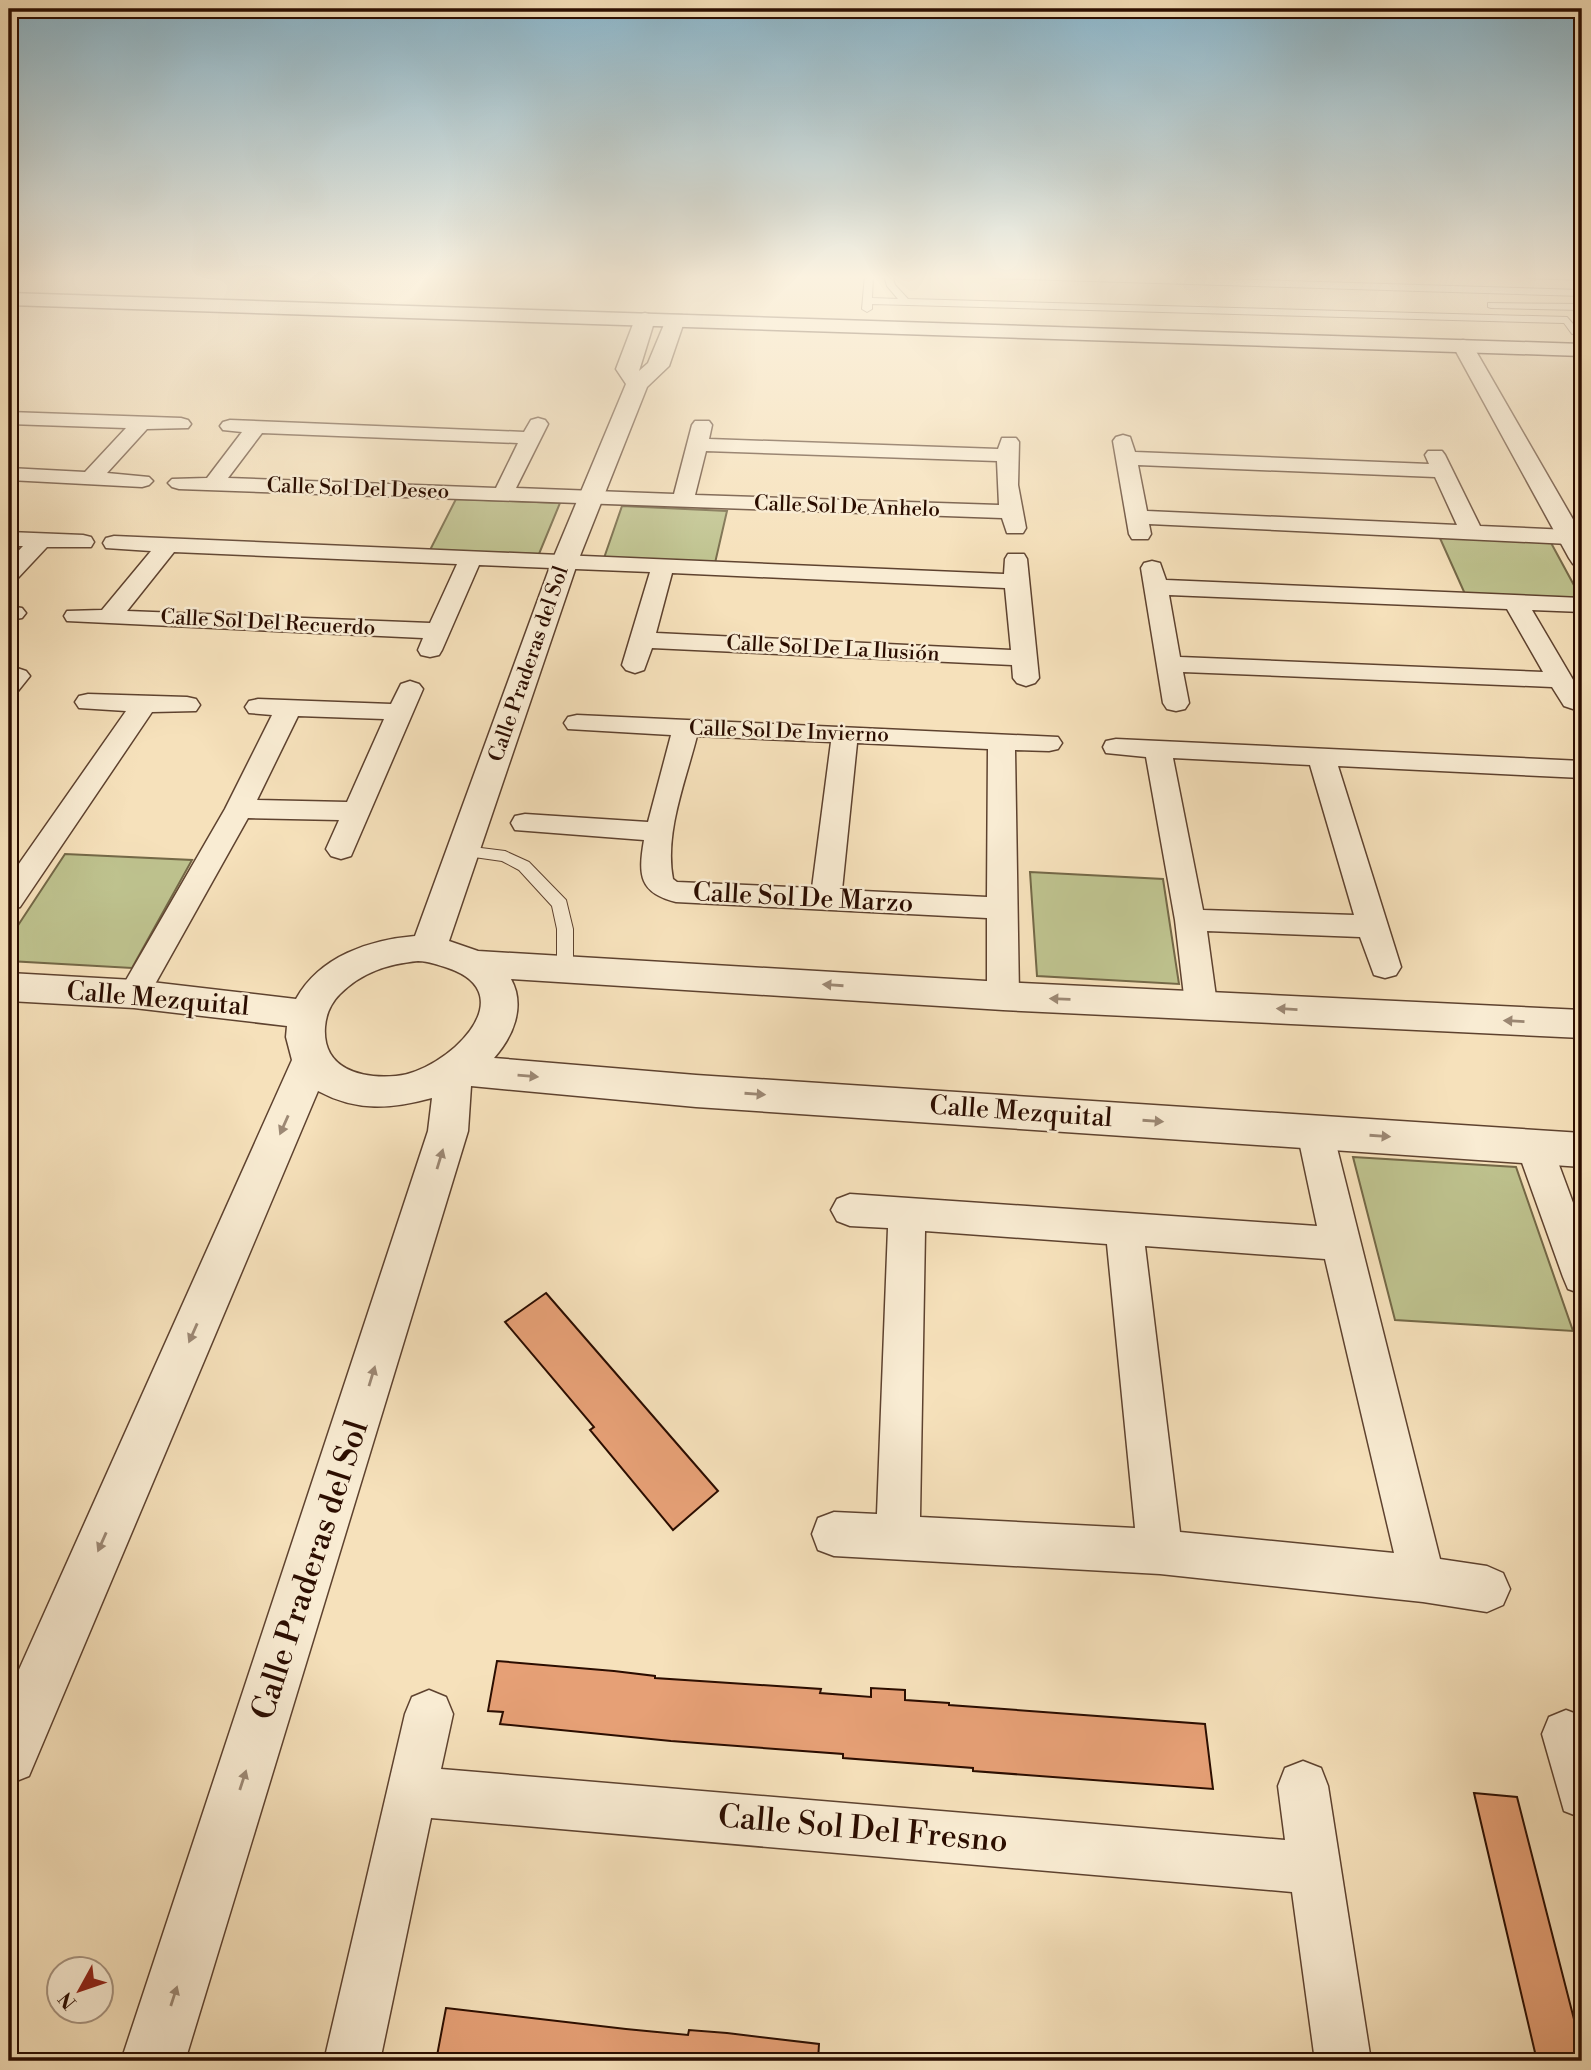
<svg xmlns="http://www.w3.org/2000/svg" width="1591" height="2070" font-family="'Libre Bodoni',serif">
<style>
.green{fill:#bec28e;stroke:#746847;stroke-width:2}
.building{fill:#e6a076;stroke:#2b0d00;stroke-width:2}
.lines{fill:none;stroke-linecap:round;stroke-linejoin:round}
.service-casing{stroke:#5e422f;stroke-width:2}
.minor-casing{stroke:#5e422f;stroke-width:3}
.tertiary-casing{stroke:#5e422f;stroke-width:3}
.secondary-casing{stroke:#2b0d00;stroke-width:3}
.service{fill:#f9ecd3;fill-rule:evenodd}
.minor{fill:#f9ecd3;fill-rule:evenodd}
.tertiary{fill:#f9ecd3;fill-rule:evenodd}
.secondary{fill:#f9ecd3;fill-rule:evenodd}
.oneway{fill:#9c8874}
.labels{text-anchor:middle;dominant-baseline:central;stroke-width:5;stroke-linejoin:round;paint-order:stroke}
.far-street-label{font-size:21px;fill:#2b0d00;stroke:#f9ecd3}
.street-label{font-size:26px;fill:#2b0d00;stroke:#f9ecd3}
.near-street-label{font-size:32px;fill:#2b0d00;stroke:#f9ecd3}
</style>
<rect width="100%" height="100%" fill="#f6e1bb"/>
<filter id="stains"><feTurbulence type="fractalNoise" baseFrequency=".00286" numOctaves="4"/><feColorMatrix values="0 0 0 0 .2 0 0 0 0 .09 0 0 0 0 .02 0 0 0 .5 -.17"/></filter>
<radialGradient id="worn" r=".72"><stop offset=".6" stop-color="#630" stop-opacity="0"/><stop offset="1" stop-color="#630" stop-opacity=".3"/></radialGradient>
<!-- green -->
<path class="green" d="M456,499L560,503L539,554L430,550Z
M622,506L727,511L715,563L604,558Z
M1439,536L1550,541L1582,600L1465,594Z
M65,854L192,860L132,968L9,961V939Z
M1030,872L1163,879L1179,984L1037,976Z
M1353,1157L1516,1167L1573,1331L1395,1320Z"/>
<!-- building -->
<path class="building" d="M546,1293L718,1491L673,1530L590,1430L594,1427L505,1322Z
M497,1661L614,1671L655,1676V1678L821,1689L820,1693L871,1697V1688L905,1690V1700L949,1703V1705L1205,1724L1213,1789L973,1771V1768L843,1758V1754L671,1741L500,1724L503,1712L488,1711Z
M1474,1793L1517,1797L1576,2027H1582V2061H1537Z
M446,2008L626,2029L688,2035L689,2030L727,2033L819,2044L818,2061H436Z"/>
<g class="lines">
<defs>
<path id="service" d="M865,275H873L872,298L898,299L887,286L884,275H892L895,285L908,299L1567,317L1580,332L1572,334L1564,323L872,304V309L867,312L862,309Z
M989,275H1089L1582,290V296L993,278Z
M1523,275H1582V280L1527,278Z
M1488,303L1582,304V310L1491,308L1488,307Z
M465,846L505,851L529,862L566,900L573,929V969L571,973L565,975L557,969V929L552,906L519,870L502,861L460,855L457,851L460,847Z"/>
<path id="minor" d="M9,412L181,418L188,420L191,424L188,428L147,429L107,473L149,477L153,481L149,485L142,487L9,480V468L85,472L126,428L9,424Z
M538,418L545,420L548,424L516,488L674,494L692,425L695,421H709L712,425L709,439L998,449L1002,438H1016L1019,442L1018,485L1026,528L1023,533H1007L1002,518L179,489L172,487L168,483L172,479L207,478L242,432L223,430L220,426L223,422L230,420L524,432L531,420ZM262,433L518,443L496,488L228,478ZM706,451L997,461L999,505L695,495Z
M1123,435L1130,437L1135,452L1429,464L1425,455L1428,451H1442L1445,455L1480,526L1569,530L1577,532L1580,537L1577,542L1569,544L1149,524L1151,534L1148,539H1132L1129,534L1113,441L1116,437ZM1138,465L1435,477L1457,525L1147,511Z
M9,532L83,535L91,537L94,542L91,547H47L17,579L9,581V561L23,546H9Z
M114,536L1004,574L1005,559L1008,554H1024L1027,559L1039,678L1035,683L1026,686L1017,683L1013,678L1012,665L652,648L644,670L635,673L626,670L622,665L650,572L479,565L442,650L439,655L430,657L421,655L418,650L423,638L67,621L64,616L67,611L102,610L151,551L106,548L103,543L106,538ZM174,552L457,564L430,623L127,611ZM672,573L1005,588L1011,650L656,633Z
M1152,561L1160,563L1166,580L1582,598V612L1532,610L1582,695V706L1573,709L1564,706L1552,687L1183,672L1189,703L1185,709L1176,711L1167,709L1163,703L1141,568L1144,563ZM1169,595L1507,609L1543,672L1180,657Z
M9,606L22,608L26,613L22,618L9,620Z
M17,668L26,671L30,676L18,691L9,694V670Z
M410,681L419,684L423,689L351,856L341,859L331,856L326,849L339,820L248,818L145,1002L134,1006L123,1002L118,994L225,809L272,715L249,713L245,707L249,701L258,699L391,704L401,684ZM298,716L384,719L347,802L257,800Z
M88,694L187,697L196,699L200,705L196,711L152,712L20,907L9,910V878L126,711L79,708L75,702L79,696Z
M577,715L1058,737L1062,743L1058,749L1049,751L1015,750L1019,996L1014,1004L1003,1008L992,1004L987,996V918L676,902C639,893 638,875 644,840L515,830L511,823L515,816L525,814L648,822L671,735L568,729L564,723L568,717ZM697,736L831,742L812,888L677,882L673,879C664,833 686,780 697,736ZM857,743L988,749L987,897L842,890Z
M1116,739L1582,761V778L1338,766L1401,967L1396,975L1385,978L1374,975L1360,937L1207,931L1217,1004L1213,1013L1201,1016L1189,1013L1185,1004L1175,920L1146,757L1106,753L1103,747L1106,741ZM1173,758L1310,765L1354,915L1203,910Z
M1315,1118L1328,1122L1333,1132L1440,1559L1487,1566L1503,1573L1510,1589L1503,1605L1487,1612L1423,1602L1160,1574L834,1556L818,1550L812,1534L818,1518L834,1512L877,1514L888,1228L850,1226L837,1221L831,1210L837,1199L850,1194L1317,1226L1297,1132L1302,1122ZM925,1231L1107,1244L1135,1528L920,1517ZM1145,1246L1325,1259L1394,1553L1180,1532Z
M1534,1132L1547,1136L1552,1146L1582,1227V1294L1568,1289L1563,1277L1516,1146L1521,1136Z
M429,1690L446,1697L453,1714L441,1769L1285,1840L1278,1786L1285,1768L1303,1761L1321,1768L1328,1786L1371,2061H1315L1292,1892L431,1818L380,2061H324L405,1714L412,1697Z
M1566,1710L1582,1716V1818L1564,1811L1542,1734L1549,1717Z"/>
<path id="tertiary" d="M645,313L652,315L655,319L639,371L648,363L668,315H682L685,319L669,366L647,387L578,561L449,941L478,951L1003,982L1582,1010V1038L1003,1010L511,979C526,1006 513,1037 494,1058L696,1075L1582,1133V1167L696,1107L471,1086L468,1131L185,2061H121L428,1131L432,1098C391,1109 357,1112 318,1091L29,1776L9,1784V1692L292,1060L286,1037L287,1026L134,1008L9,1001V973L134,980L296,999C320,956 369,940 415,936L552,561L626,384L616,369L635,319L638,315ZM418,961C429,961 438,965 448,968C527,995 445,1072 396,1076C361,1079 322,1069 325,1027C326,1014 331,1003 340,994C362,972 388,964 418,961Z
M1463,340L1470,342L1473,346L1582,535V566L1573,564L1569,558L1453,346L1456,342Z"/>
<path id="secondary" d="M9,293L1582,344V356L9,305Z"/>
</defs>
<!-- service casing -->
<use href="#service" class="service-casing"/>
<!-- minor casing -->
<use href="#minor" class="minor-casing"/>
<!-- tertiary casing -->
<use href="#tertiary" class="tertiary-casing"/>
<!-- secondary casing -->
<use href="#secondary" class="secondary-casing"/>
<!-- service -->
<use href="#service" class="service"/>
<!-- minor -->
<use href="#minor" class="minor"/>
<!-- tertiary -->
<use href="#tertiary" class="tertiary"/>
<!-- secondary -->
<use href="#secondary" class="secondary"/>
</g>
<!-- one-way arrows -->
<defs><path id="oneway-solid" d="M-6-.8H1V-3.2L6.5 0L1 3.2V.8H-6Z" transform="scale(1.75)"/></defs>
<g class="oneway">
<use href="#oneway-solid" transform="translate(833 985) rotate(-176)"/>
<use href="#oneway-solid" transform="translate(1060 999) rotate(-178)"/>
<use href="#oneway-solid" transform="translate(1287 1009) rotate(-177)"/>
<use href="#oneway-solid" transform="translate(1514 1021) rotate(-177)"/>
<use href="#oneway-solid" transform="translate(528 1076) rotate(5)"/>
<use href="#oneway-solid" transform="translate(755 1094) rotate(4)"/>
<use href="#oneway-solid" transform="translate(1153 1121) rotate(4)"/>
<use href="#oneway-solid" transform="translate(284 1125) rotate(114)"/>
<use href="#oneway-solid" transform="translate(1380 1136) rotate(4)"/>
<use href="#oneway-solid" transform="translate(440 1159) rotate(-73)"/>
<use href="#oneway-solid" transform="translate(193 1333) rotate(114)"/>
<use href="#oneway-solid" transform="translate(372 1376) rotate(-73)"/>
<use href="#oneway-solid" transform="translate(102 1542) rotate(114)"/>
<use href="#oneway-solid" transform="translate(243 1780) rotate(-72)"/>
<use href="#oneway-solid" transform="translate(174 1996) rotate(-72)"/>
</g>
<!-- sky -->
<linearGradient id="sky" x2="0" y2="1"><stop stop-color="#8ab8cf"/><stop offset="0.49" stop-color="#fbf2e0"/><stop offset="1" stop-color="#fbf2e0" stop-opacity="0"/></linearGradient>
<rect width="1591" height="565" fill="url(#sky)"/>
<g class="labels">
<!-- far-street labels -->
<g class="far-street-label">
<text transform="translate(358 489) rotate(2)">Calle Sol Del Deseo</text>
<text transform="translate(847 507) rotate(2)">Calle Sol De Anhelo</text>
<text transform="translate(268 623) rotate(3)">Calle Sol Del Recuerdo</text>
<text transform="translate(833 649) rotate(3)">Calle Sol De La Ilusión</text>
<text transform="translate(529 664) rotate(-71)">Calle Praderas del Sol</text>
<text transform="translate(789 732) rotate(2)">Calle Sol De Invierno</text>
</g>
<!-- street labels -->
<g class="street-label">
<text transform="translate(803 898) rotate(3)">Calle Sol De Marzo</text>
<text transform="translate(158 999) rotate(5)">Calle Mezquital</text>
<text transform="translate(1021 1112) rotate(4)">Calle Mezquital</text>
</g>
<!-- near-street labels -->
<g class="near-street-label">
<text transform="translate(310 1570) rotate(-72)">Calle Praderas del Sol</text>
<text transform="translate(863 1829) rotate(5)">Calle Sol Del Fresno</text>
</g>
</g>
<!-- margin -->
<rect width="1591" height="2070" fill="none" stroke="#f6e1bb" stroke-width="35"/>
<rect x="10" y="10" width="1570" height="2049" fill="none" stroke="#2b0d00" stroke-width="3.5"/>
<rect x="18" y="18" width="1556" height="2035" fill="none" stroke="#2b0d00" stroke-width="2"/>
<!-- north arrow -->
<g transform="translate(80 1990) rotate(230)"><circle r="33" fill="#f9ecd3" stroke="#a7937f" stroke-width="2"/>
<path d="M0-5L12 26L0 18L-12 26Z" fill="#8f2418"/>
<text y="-10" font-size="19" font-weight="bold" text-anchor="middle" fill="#2b0d00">N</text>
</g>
<rect width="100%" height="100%" filter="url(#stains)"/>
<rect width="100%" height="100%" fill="url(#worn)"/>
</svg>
